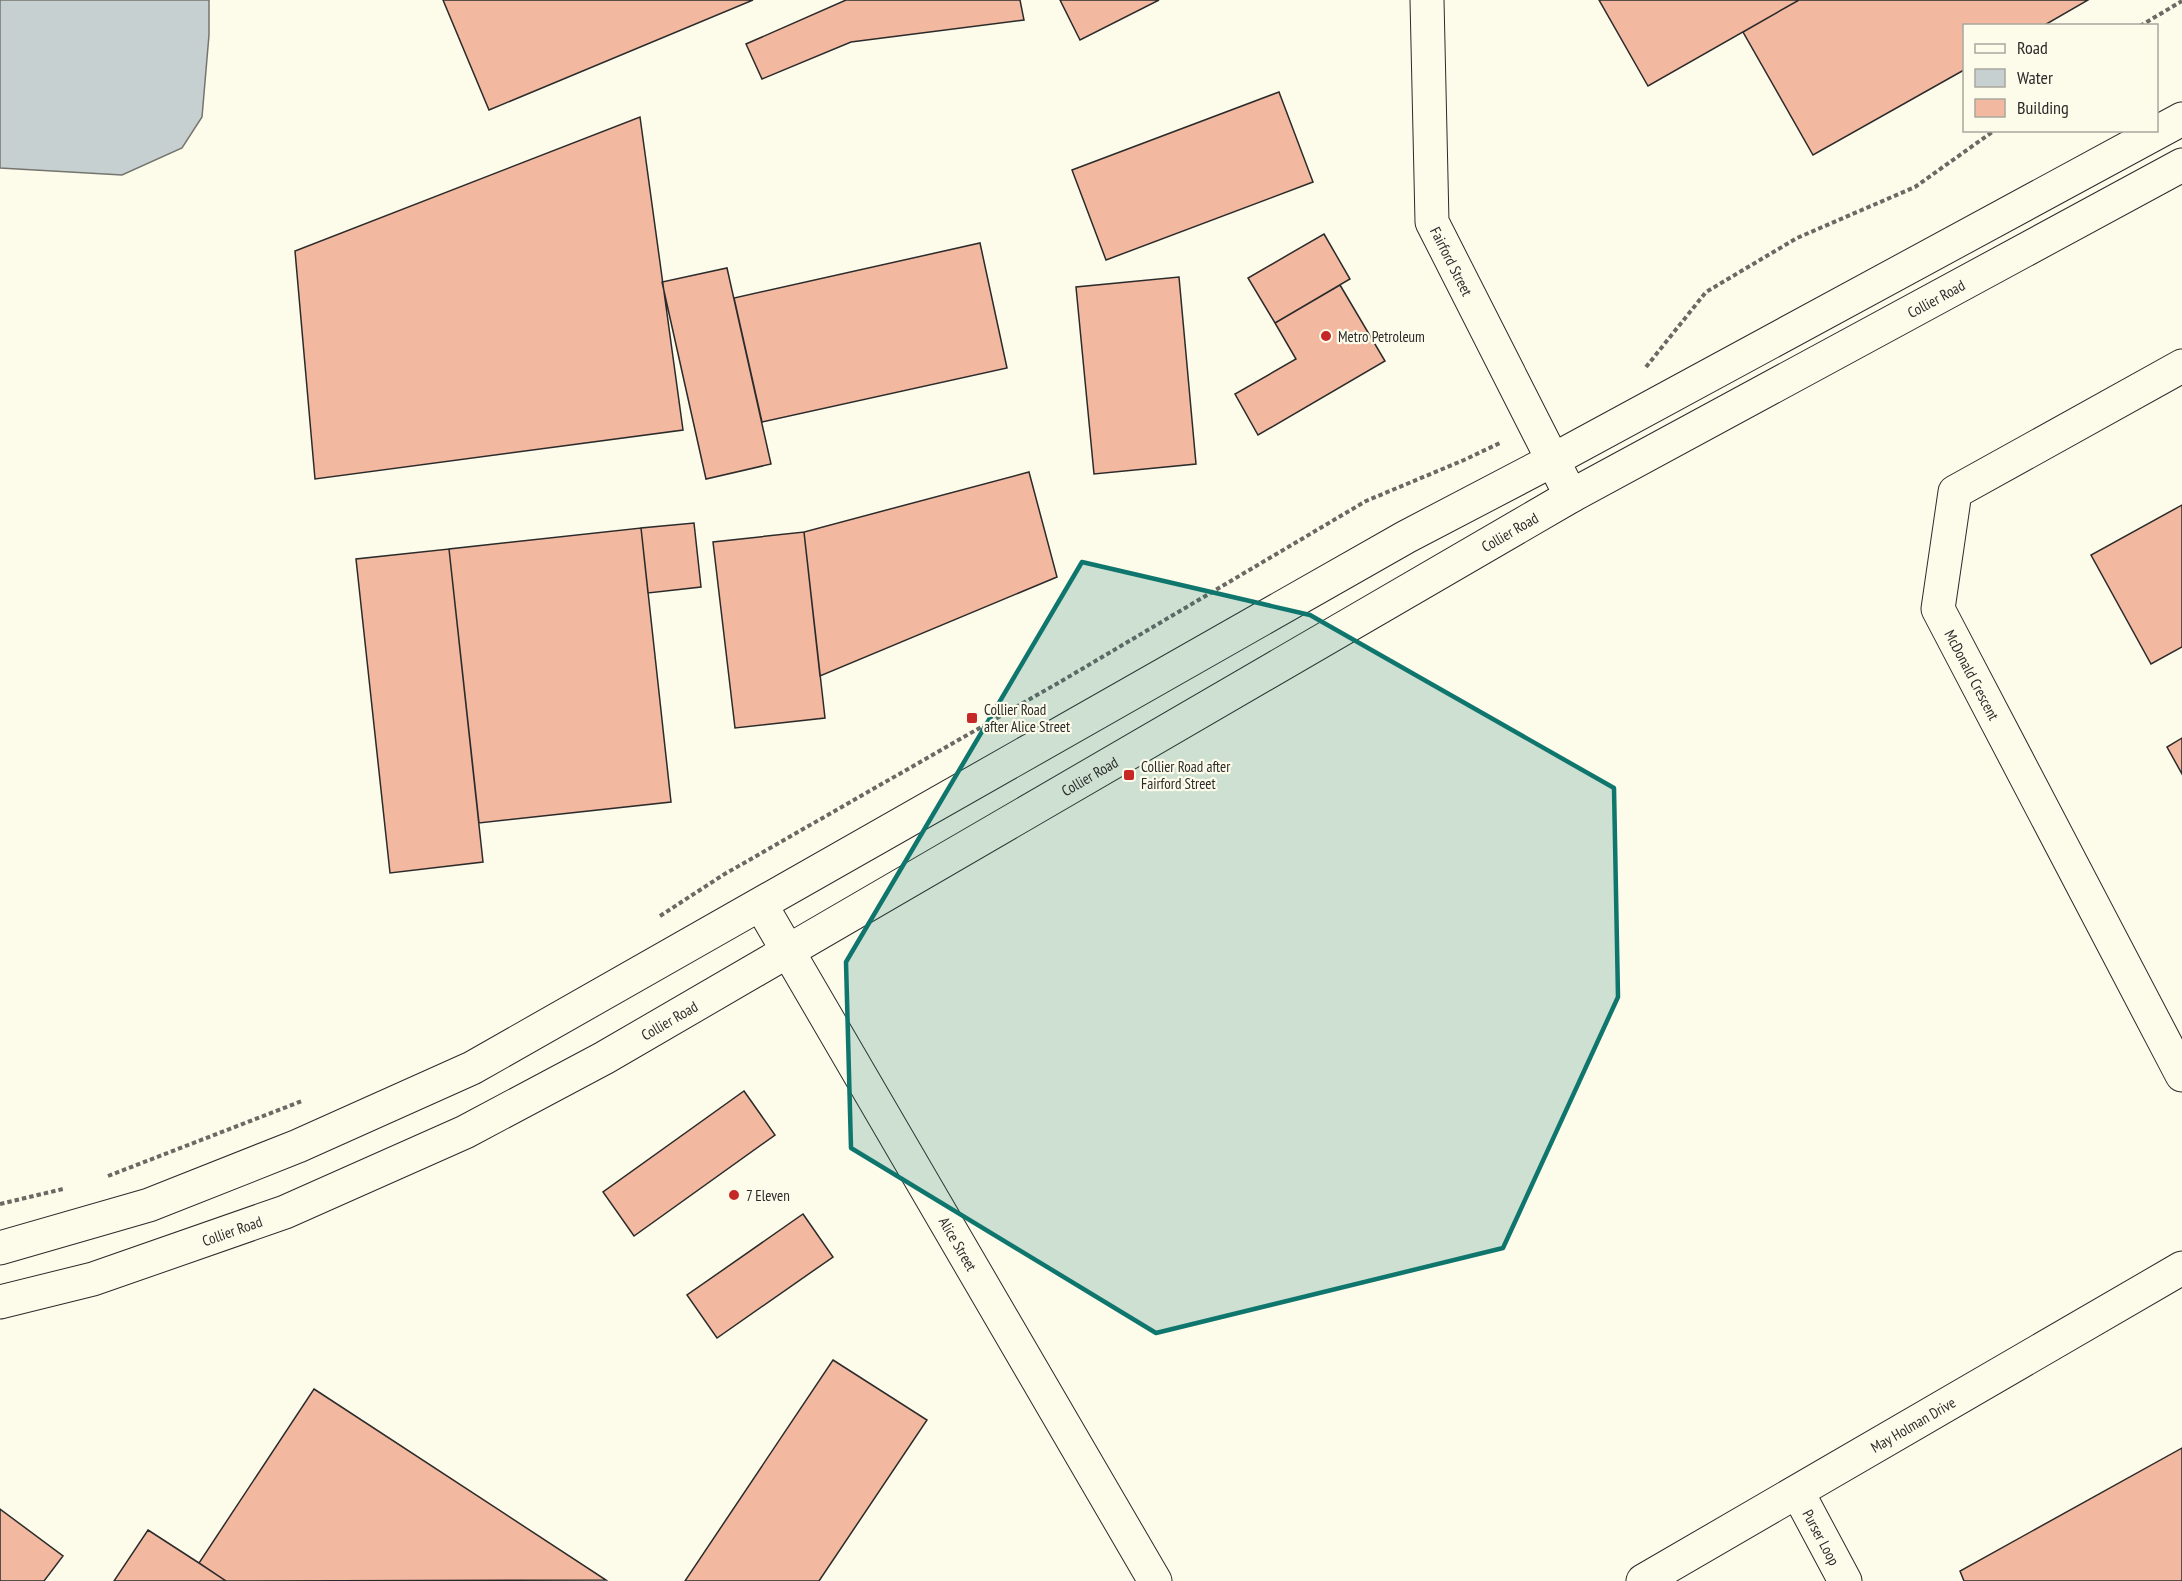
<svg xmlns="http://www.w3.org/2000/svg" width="2182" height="1581" font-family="'PT Sans Narrow',sans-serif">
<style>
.water{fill:#c7d0d0;stroke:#74746e;stroke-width:1.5}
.building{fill:#f2b8a0;stroke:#2b2b2b;stroke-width:1.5}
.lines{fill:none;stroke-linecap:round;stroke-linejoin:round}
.street-casing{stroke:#2b2b2b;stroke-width:35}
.primary-casing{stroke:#2b2b2b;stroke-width:35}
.path{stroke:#6a6964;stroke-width:4;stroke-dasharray:4.5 3;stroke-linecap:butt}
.street{stroke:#fdfbea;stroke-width:33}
.primary{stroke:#fdfbea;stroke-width:33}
.marked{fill:#0f766e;fill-opacity:0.2;stroke:#0f766e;stroke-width:4.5;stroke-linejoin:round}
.poi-dot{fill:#c62828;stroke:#fdfbea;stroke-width:2}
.labels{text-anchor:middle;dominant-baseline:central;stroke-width:4.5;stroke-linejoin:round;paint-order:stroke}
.street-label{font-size:15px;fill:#2b2b2b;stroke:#fdfbea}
.poi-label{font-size:15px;fill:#2b2b2b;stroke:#fdfbea;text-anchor:start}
</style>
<rect width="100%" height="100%" fill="#fdfbea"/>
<!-- water -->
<path class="water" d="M0,0H209V35L202,117L182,148L122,175L0,168Z"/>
<!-- building -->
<path class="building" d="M443,0H753L489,110Z
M846,0H1020L1024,20L851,42L762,79L746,44Z
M1060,0H1159L1080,40Z
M1599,0H1799L1648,86Z
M1799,0H2088L2043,26H1964V70L1813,155L1743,32Z
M1279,92L1313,182L1106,260L1072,170Z
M640,117L683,430L315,479L295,251Z
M1324,234L1350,279L1275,323L1248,278Z
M980,243L1007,368L762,422L734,298Z
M727,268L771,464L706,479L662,282Z
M1179,277L1196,464L1094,474L1076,287Z
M1340,285L1385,361L1258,435L1235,394L1296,359L1275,323Z
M1029,472L1057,577L820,676L804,532Z
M2182,505V647L2151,664L2091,555Z
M694,523L701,587L648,593L641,528Z
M641,528L671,802L479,823L449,549Z
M804,532L825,718L735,728L713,542Z
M449,549L483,862L390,873L356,559Z
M2182,738V774L2167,747Z
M744,1091L775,1135L634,1236L603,1192Z
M803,1214L833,1257L717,1338L687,1295Z
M833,1360L927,1420L819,1581H685Z
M314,1389L606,1580L226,1581L199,1563Z
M2182,1448V1581H1964L1960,1571Z
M0,1509L63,1556L44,1581H0Z
M148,1530L199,1563L226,1581H114Z"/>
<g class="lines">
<defs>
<g id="street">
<path id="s1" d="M1427,0L1432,222L1571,496"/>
<path id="s2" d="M2182,366L1955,492L1938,609L2182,1075"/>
<path id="s3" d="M761,905L1155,1581"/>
<path id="s4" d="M1798,1493L1845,1581"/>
<path id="s5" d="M1643,1581L2182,1268"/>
</g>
<g id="primary">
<path d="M0,1248L149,1205L298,1146L472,1068L1406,537L1553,460L2182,119"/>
<path id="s6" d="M0,1302L93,1279L285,1212L465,1132L604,1058L1571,496L2182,165"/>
</g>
</defs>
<!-- street casing -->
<use href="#street" class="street-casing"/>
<!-- primary casing -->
<use href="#primary" class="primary-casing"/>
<!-- path -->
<path class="path" d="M2140,26L2182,1
M1646,367L1706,292L1797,238L1915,187L1995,130
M660,916L723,875L1065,679L1366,501L1464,460L1502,442
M108,1176L302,1101
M0,1204L63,1189"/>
<!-- street -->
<use href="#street" class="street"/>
<!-- primary -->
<use href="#primary" class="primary"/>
</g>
<!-- marked area -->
<path class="marked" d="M1082,562L1310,615L1614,788L1618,997L1503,1248L1156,1333L851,1148L846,962Z"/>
<!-- markers -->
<g class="poi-dot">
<circle cx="1326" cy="336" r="6"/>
<rect x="966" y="712" width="12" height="12" rx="3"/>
<rect x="1123" y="769" width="12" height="12" rx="3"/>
<circle cx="734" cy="1195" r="6"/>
</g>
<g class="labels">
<!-- street labels -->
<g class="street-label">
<text stroke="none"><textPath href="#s1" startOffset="266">Fairford Street</textPath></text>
<text stroke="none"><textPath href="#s6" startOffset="2187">Collier Road</textPath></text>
<text stroke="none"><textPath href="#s6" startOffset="1701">Collier Road</textPath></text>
<text stroke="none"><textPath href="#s2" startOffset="452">McDonald Crescent</textPath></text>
<text stroke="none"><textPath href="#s6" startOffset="1215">Collier Road</textPath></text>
<text stroke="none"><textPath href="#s6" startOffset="729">Collier Road</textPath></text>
<text stroke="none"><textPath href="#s6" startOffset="243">Collier Road</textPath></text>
<text stroke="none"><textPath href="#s3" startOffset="392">Alice Street</textPath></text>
<text stroke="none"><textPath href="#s5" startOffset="312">May Holman Drive</textPath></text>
<text stroke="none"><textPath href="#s4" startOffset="50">Purser Loop</textPath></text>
</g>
<!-- poi labels -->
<g class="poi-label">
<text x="1338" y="336">Metro Petroleum</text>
<text x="984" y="709">Collier Road<tspan x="984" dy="17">after Alice Street</tspan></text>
<text x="1141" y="766">Collier Road after<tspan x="1141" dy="17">Fairford Street</tspan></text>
<text x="746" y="1195">7 Eleven</text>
</g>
</g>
<!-- legend -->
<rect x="1963" y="24" width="195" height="108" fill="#fdfbea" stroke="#a9a89e" stroke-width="1.5"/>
<rect x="1975" y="44" width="30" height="9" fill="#fdfbea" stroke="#a9a89e" stroke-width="1.5"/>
<text x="2017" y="54" font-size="18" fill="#2b2b2b">Road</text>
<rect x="1975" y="69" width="30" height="18" fill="#c7d0d0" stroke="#a9a89e" stroke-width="1.5"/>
<text x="2017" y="84" font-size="18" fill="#2b2b2b">Water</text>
<rect x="1975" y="99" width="30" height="18" fill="#f2b8a0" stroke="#a9a89e" stroke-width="1.5"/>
<text x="2017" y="114" font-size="18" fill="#2b2b2b">Building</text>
</svg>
